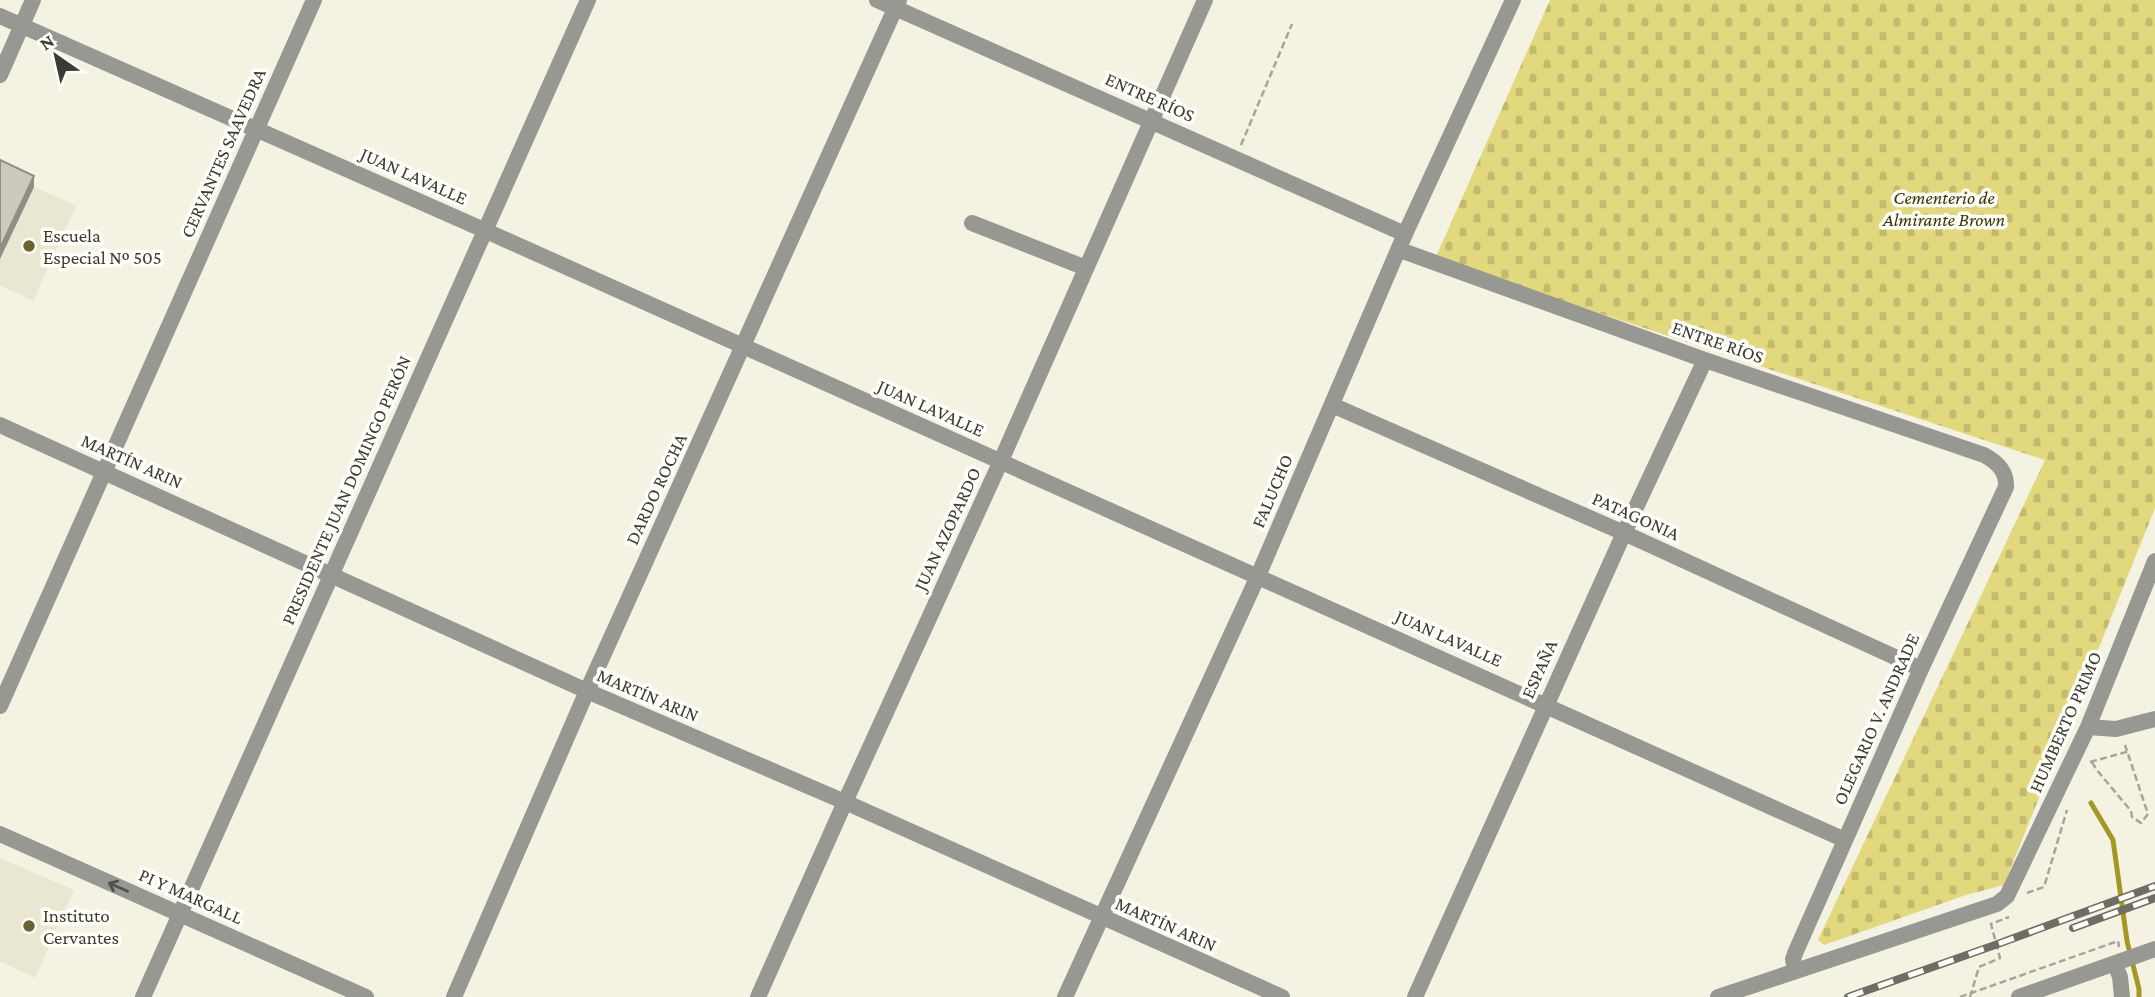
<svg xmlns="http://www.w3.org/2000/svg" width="2155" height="997" font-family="'Crimson Pro',serif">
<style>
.built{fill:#e9e7d1}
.cemetery{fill:url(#cemetery-stones)}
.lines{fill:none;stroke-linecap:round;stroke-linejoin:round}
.stream{stroke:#a49723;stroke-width:5}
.path{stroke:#a6a59a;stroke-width:2.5;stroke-dasharray:7 3.5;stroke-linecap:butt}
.minor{stroke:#989892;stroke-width:16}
.rail-casing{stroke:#6d6d65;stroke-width:8}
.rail{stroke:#fffef9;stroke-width:5;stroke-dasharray:16;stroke-linecap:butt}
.shaded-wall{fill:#8f8d84}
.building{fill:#cccabc;stroke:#8f8d84;stroke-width:2}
.oneway{stroke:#52524c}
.poi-dot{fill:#696430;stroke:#fffef9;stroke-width:2.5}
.labels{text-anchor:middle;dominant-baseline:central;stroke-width:7;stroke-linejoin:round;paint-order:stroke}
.street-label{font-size:19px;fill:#3b3b35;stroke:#fffef9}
.park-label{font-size:19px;font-style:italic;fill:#393404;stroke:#fffef9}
.poi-label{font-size:19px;fill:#3b3b35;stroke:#fffef9;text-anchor:start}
</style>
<defs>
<pattern id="cemetery-stones" width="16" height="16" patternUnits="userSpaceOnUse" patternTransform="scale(1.75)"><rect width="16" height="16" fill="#e2d87e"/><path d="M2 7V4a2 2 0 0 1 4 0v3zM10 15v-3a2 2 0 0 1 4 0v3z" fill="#c3ba6e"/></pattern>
</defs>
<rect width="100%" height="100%" fill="#f3f2e3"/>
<!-- built -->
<path class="built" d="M0,171L76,206L33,301L0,285Z
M0,858L74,890L35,978L0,961Z"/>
<!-- cemetery -->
<path class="cemetery" d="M1550,0H2155V508L2004,885L1966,895L1824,945L1818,940L2045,460L1435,259Z"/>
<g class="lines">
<!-- stream -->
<path class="stream" d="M2091,803L2113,840L2127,941L2139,989V997"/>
<!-- path -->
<path class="path" d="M1241,145L1292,24
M2090,762L2130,751
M2092,762L2096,769L2131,811L2132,817L2141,823L2148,814L2125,745
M2027,893L2044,887L2067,810
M1960,997L2118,941L2119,947
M1970,997L1979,967L2000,958L1991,924L2009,917"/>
<!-- minor -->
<path class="minor" d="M877,0L1405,234
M0,16L484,230L1845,840
M0,75L33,0
M972,223L1086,268
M1400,250L1705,360L1984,455C1997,462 2007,471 2006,487L1921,669L1796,951L1793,959L1795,971
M1332,405L1624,533L1921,669
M0,425L587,691L845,802L1282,997
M0,706L314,0
M2088,727L2116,729L2155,719
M0,834L366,997
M2115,964L2120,977L2122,997
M143,997L588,0
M454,997L587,691L899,0
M758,997L845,802L1000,463L1205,0
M1065,997L1258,576L1405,234L1513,0
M1415,997L1624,533L1705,360
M1718,997L1997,904L2007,896L2088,727L2155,561
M2019,997L2155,949"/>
<defs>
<path id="rail" d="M2073,928L2155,898
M1848,997L1995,945L2155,886"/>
</defs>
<!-- rail casing -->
<use href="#rail" class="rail-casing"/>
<!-- rail -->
<use href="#rail" class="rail"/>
</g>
<!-- shaded-wall -->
<path class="shaded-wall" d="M34,176V187L0,259V248Z"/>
<!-- building -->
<path class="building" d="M0,160L34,176L0,248Z"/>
<!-- one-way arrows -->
<defs><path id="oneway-shaft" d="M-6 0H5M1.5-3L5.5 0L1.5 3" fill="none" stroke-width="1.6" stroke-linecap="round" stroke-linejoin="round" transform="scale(1.75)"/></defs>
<use class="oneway" href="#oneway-shaft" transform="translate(118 887) rotate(-156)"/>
<!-- markers -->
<g class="poi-dot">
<circle cx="29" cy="246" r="7"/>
<circle cx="29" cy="926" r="7"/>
</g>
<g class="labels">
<!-- street labels -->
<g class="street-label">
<text transform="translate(1150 97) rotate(24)">ENTRE RÍOS</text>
<text transform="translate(223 153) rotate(-66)">CERVANTES SAAVEDRA</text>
<text transform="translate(414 176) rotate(24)">JUAN LAVALLE</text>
<text transform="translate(1718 342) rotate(19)">ENTRE RÍOS</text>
<text transform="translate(931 408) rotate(24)">JUAN LAVALLE</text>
<text transform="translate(132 461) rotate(24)">MARTÍN ARIN</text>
<text transform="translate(656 489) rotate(-65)">DARDO ROCHA</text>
<text transform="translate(346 490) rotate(-66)">PRESIDENTE JUAN DOMINGO PERÓN</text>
<text transform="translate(1272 491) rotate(-67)">FALUCHO</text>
<text transform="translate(1636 516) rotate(24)">PATAGONIA</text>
<text transform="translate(947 529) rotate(-65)">JUAN AZOPARDO</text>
<text transform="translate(1449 638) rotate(24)">JUAN LAVALLE</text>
<text transform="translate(1539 669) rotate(-66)">ESPAÑA</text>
<text transform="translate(648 695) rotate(23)">MARTÍN ARIN</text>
<text transform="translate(1876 719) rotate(-66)">OLEGARIO V. ANDRADE</text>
<text transform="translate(2065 722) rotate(-66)">HUMBERTO PRIMO</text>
<text transform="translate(191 896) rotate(24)">PI Y MARGALL</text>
<text transform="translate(1166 924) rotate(24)">MARTÍN ARIN</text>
</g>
<!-- park labels -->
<g class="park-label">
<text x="1944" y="197">Cementerio de<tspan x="1944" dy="22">Almirante Brown</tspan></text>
</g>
<!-- poi labels -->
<g class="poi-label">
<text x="43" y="235">Escuela<tspan x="43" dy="22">Especial Nº 505</tspan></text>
<text x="43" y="915">Instituto<tspan x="43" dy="22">Cervantes</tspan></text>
</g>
</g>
<!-- north arrow -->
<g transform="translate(56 56) rotate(326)" stroke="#fffef9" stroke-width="5" paint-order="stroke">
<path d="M0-5L12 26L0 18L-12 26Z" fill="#3b3b35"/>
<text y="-10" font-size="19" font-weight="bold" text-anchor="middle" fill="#3b3b35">N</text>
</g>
</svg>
